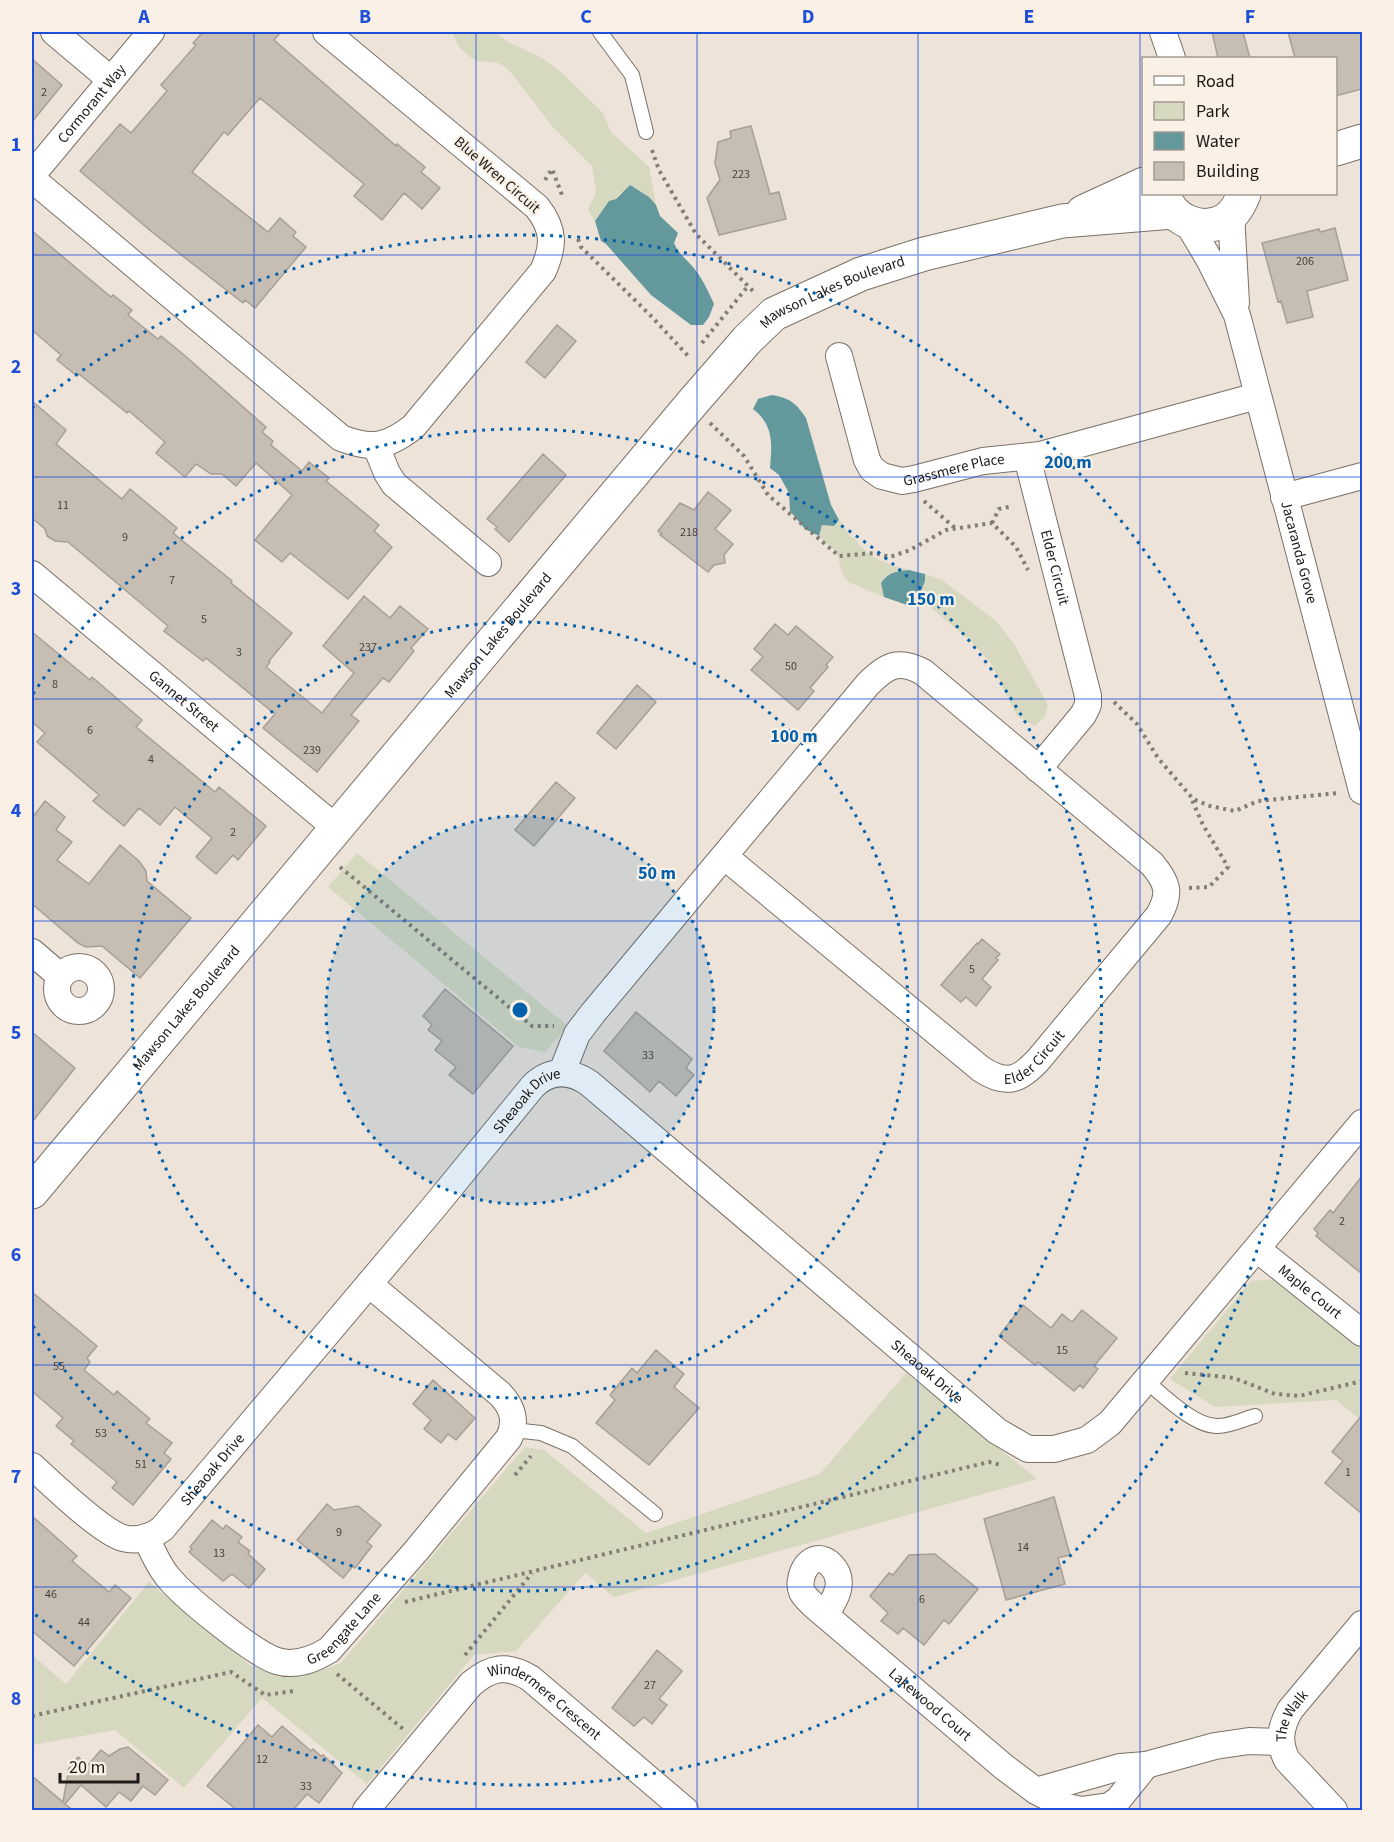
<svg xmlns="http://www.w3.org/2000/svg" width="1394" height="1842" font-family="'Source Sans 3',sans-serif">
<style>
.green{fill:#d6d9bf}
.water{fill:#63989c}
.building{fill:#c7beb3;stroke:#a89f94;stroke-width:1.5}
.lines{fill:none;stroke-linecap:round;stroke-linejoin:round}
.lane-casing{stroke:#797167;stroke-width:16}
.street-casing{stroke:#797167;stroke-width:28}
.secondary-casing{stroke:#797167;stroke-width:35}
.path{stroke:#837d75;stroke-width:4;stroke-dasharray:3 4.5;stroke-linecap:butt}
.lane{stroke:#fff;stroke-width:14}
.street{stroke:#fff;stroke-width:26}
.secondary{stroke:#fff;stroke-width:33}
.grid{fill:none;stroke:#1d4ed8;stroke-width:1.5;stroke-opacity:0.55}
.ring{fill:none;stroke:#0360ad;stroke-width:3;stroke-dasharray:3 6}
.labels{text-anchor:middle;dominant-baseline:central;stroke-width:4.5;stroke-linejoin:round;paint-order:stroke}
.number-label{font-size:12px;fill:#48433d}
.street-label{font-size:15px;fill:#1d1a16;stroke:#faf0e5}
.centre{fill:#0360ad;stroke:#faf0e5;stroke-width:3}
.ring-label{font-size:18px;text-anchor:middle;font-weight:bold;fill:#0360ad;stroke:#faf0e5;stroke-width:4.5;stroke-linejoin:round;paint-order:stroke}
.neatline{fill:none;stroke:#1d4ed8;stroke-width:2}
.grid-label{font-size:20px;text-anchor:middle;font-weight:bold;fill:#1d4ed8}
</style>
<rect width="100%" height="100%" fill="#ede3d8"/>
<!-- green -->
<path class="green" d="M452,32H494L510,43L542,58L560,71L603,113L611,132L649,167L656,205L649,197L621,192C613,203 602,209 595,221L588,210L596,192L592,166L552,126L509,70L498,63L479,61L470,57L459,47Z
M839,520L850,536L855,538C866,558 887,564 909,570L892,572L881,583L884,597L848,582L842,573L837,553L819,536L822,525L834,526Z
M925,574L942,580L996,621L1014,644L1048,705L1045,716L1035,726L1017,716L991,663L974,644L930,607L916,603L925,581Z
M357,853L568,1026L545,1052L519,1047L328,887Z
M1280,1279L1362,1345V1421L1336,1400L1215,1407L1170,1379L1251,1281Z
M906,1373L1037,1479L614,1597L585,1573L516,1651L474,1655L367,1784L262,1698L184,1788L115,1730L32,1745V1655L66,1684L149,1582L250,1665L301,1677L341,1663L525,1447L544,1450L646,1533L820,1474Z"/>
<!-- water -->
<path class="water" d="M630,185L649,197L656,205L660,216L678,233L674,243C678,253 685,258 692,266C702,277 708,291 714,304L709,317L703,325H691L651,295L606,244L601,241L595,221L609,201L616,199Z
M772,395C790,398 796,403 806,418L831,505L839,520L834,526L822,525L819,536L805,529L790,511L789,493L779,475L770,468C772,444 774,425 753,409L758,399Z
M909,570L925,574V581L916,603L907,605L884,597L881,583C889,572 896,571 909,570Z"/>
<!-- building -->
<path class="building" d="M203,32H281L274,40L396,146L397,144L425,167L421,172L440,188L422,209L404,193L382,220L354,196L364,184L260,98L228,135L224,132L192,172L268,232L280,218L296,232L293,236L306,247L255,308L245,300L243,303L152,232L80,171L120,124L131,133L167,91L161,85L196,45L193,43Z
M1212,32H1243L1250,58H1218Z
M1288,32H1362V89L1335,96V58H1295Z
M32,59L62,85L32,122Z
M751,126L770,194L779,192L786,219L719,235L707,198L720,180L715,163L718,142L731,138L730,131Z
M1335,228L1348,280L1307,291L1313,317L1287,323L1281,301L1278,302L1262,243L1319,229L1320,232Z
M32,231L111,297L113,295L132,310L128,315L158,339L161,336L184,355L266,427L262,432L273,441L271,445L302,471L309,462L329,478L326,481L379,525L374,531L392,547L348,599L290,553L282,562L255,540L292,495L256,463L236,486L222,474H211L196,464L185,477L156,453L165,442L129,411L127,413L79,374L77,376L57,360L61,355L32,330Z
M557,325L576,341L545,378L526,362Z
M32,401L66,430L56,444L122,499L130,489L177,528L173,533L232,581L231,583L292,633L269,661L270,662L266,667L322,713L354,673L323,646L364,596L390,618L400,606L428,629L411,648L414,651L389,682L383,678L351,715L359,721L317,772L263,728L275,714L206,658L203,661L164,631L168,626L68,542L55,541L47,536L45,529L32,518Z
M543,454L566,475L509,542L495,529L497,527L487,519Z
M708,492L731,510L715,529L733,544L724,555L725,563L714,565L708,572L660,535L662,534L658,531L680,503L694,510Z
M775,624L788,635L796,626L833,657L826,665L828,667L810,688L814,691L798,710L751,670L763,657L754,649Z
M32,632L90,680L92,677L142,720L136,727L215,792L219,787L266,826L238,860L233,855L216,874L196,857L212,838L175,807L160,825L139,808L124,826L93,801L99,795L37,742L45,733L32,722Z
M637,685L656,702L616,749L597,733Z
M556,782L575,798L534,846L515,830Z
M45,801L65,817L56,830L72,842L57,860L89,884L120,845L139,861L146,871L147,881L191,918L140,978L102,946L86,947L78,943L32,904V818Z
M982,939L1000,954L996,958L998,960L982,979L991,987L976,1006L966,997L961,1002L941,985L977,943L978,944Z
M445,989L513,1046L473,1094L449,1075L456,1067L435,1050L442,1041L428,1030L432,1025L423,1016Z
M636,1012L692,1059L686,1068L694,1075L676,1096L659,1081L650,1092L604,1051Z
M32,1032L75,1068L32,1122Z
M1362,1176V1274L1316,1236L1318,1233L1314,1229L1330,1210L1333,1213Z
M32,1292L97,1346L87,1358L90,1362L84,1370L114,1395L117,1391L150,1419L146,1423L172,1443L164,1453L171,1459L133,1505L112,1488L117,1482L71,1444L74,1441L56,1426L63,1418L32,1391Z
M1023,1305L1051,1328L1062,1314L1072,1322L1082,1310L1117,1338L1094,1366L1098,1369L1083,1388L1080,1385L1074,1391L1038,1362L1035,1365L999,1336Z
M656,1350L684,1374L674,1387L699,1408L649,1465L596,1423L615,1400L610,1395L632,1368L637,1373Z
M433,1380L475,1418L456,1440L448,1434L441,1443L424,1429L431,1420L413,1404Z
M1362,1415V1514L1325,1483L1343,1461L1332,1452Z
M1054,1497L1070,1555L1058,1558L1065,1584L1006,1600L984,1519Z
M327,1504L334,1510L358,1506L381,1525L367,1542L372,1546L355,1568L353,1566L343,1578L297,1540Z
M32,1516L77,1556L72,1561L109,1592L115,1585L131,1598L74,1666L32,1631Z
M212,1520L223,1529L226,1525L242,1537L238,1542L250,1551L248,1554L265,1569L249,1588L232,1574L223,1581L189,1552L192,1549L190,1547Z
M935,1554L978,1589L949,1624L944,1620L924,1645L903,1628L898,1634L881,1621L888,1613L870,1596L889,1573L893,1575L909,1555Z
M657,1650L682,1671L659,1699L667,1705L652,1724L644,1717L634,1726L612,1708Z
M258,1725L272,1737L282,1726L311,1751L313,1749L321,1756L323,1755L342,1773L319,1803L307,1794L293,1810H237L207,1786Z
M128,1747L168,1780L155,1795L143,1786L131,1801L119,1792L106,1807L81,1785L65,1804L73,1810H32V1776L63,1802L69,1768L78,1757L88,1765L101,1750L109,1756L120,1749Z"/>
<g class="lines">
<defs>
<path id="lane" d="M600,32L632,75L646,132
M1146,1381C1164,1396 1195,1427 1218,1426C1230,1426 1244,1419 1255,1416
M513,1430L541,1433L572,1446L655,1514"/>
<g id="street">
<path d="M54,32L111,80"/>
<path d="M1163,32L1172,58"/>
<path id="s1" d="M32,175L151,32"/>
<path d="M32,179L341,438C372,450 387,447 413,427L543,271C554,246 555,230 537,207L326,32"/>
<path d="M1231,214L1236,303"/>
<path id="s2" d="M1187,222L1209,259L1237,315L1362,791"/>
<path id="s3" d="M839,356L867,460L872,469L882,476L902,481L914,479L983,461L1040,455L1257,396"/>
<path d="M376,446L387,473L394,484L488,563"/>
<path id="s4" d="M1027,457L1088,696V705L1083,715L1038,769"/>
<path d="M1284,497L1362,476"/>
<path id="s5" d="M32,574L336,828"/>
<path d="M32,952L60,976"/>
<circle cx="79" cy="989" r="22"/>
<path id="s6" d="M562,1072L577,1034L593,1013L724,856L981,1069C1007,1086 1020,1080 1039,1059L1159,915C1171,893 1168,883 1152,864L923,672C898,659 887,665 868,684L724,856"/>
<path id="s7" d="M1257,1249L1362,1333"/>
<path id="s8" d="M32,1466C51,1483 101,1532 123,1538C138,1542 151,1537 162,1529L434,1207L533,1086C550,1069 570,1070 589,1083L997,1431L1028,1449H1054L1087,1440L1110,1423L1362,1123"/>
<path id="s9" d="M146,1537C152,1551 159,1566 168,1577C184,1597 254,1654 277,1661C296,1667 314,1659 329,1650L416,1551L509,1438C517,1421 513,1408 500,1394L369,1284"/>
<path id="s10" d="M825,1615C835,1600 847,1581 831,1565C828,1562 824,1559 819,1559C805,1559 797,1581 802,1592C807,1601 817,1608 825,1615L1004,1767L1036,1791L1067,1807L1081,1810L1109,1806L1118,1800L1146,1765"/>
<path d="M1036,1791L1120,1767L1146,1765L1215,1746L1249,1741L1280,1742"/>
<path id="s11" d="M366,1810L471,1684C491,1667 507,1664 530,1678L685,1810"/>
<path id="s12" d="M1334,1810L1287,1760C1278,1742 1280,1728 1290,1710L1362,1624"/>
</g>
<g id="secondary">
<path d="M1336,149L1362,141"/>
<path d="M1164,194C1170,219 1201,234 1225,220C1235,214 1240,204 1244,194"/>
<path d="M1083,212L1144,184"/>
<path id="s13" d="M32,1192L693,402L747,340L774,314L861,274L924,254L1062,221L1173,212"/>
</g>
</defs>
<!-- lane casing -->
<use href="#lane" class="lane-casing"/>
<!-- street casing -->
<use href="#street" class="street-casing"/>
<!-- secondary casing -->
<use href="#secondary" class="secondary-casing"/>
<!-- path -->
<path class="path" d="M652,150L659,170L696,234L755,293
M545,180L552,169L562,195
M578,239L581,247L652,317L690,358
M702,343L748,286
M710,423L744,456L768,495L839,556L875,553L890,557L910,550L946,530L992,523L1016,547L1028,570
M924,501L955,528
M992,523L999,509L1013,506
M1114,702L1137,724L1158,758L1193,799L1210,806L1235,811L1258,801L1338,793
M340,867L532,1026H554
M1189,888L1209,887L1228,867L1203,825L1192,800L1193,799
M1185,1373L1234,1378L1275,1394L1299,1396L1362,1381
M515,1475L531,1456
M405,1602L989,1462L1001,1465
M465,1655L532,1573
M337,1674L403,1729
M32,1716L231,1672L265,1695L294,1691"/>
<!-- lane -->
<use href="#lane" class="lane"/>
<!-- street -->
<use href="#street" class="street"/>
<!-- secondary -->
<use href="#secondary" class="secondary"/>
</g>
<!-- grid -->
<path class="grid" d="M254,32V1810M476,32V1810M697,32V1810M918,32V1810M1140,32V1810M32,255H1362M32,477H1362M32,699H1362M32,921H1362M32,1143H1362M32,1365H1362M32,1587H1362"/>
<!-- distance rings -->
<circle cx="520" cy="1010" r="194" fill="#0360ad" fill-opacity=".12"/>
<g class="ring">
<circle cx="520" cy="1010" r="194"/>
<circle cx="520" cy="1010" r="388"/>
<path d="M33 694A581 581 0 1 1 33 1326"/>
<path d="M32 408A775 775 0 1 1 32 1612"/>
</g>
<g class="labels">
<!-- number labels -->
<g class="number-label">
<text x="44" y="92">2</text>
<text x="741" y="174">223</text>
<text x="1305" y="261">206</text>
<text x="63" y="505">11</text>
<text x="689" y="532">218</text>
<text x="125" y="537">9</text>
<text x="172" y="580">7</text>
<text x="204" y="619">5</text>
<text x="368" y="647">237</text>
<text x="239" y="652">3</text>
<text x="791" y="666">50</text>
<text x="55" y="684">8</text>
<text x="90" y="730">6</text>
<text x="312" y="750">239</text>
<text x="151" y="759">4</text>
<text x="233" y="832">2</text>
<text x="972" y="969">5</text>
<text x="648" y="1055">33</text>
<text x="1342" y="1221">2</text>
<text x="1062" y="1350">15</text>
<text x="59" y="1366">55</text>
<text x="101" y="1433">53</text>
<text x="141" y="1464">51</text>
<text x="1348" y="1472">1</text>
<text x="339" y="1532">9</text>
<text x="1023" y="1547">14</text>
<text x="219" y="1553">13</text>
<text x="51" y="1594">46</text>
<text x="922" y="1599">6</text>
<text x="84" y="1622">44</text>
<text x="650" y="1685">27</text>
<text x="262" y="1759">12</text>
<text x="306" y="1786">33</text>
</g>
<!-- street labels -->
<g class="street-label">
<text stroke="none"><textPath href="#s1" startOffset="93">Cormorant Way</textPath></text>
<text transform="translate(497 175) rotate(41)">Blue Wren Circuit</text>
<text stroke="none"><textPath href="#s13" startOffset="1212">Mawson Lakes Boulevard</textPath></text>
<text stroke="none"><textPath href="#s3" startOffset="204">Grassmere Place</textPath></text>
<text stroke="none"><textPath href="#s2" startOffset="351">Jacaranda Grove</textPath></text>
<text stroke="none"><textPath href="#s4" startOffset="114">Elder Circuit</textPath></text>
<text stroke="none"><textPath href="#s13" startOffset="726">Mawson Lakes Boulevard</textPath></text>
<text stroke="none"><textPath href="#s5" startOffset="198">Gannet Street</textPath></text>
<text stroke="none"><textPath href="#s13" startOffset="240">Mawson Lakes Boulevard</textPath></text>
<text stroke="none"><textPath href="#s6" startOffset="669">Elder Circuit</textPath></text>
<text stroke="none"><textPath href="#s8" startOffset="722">Sheaoak Drive</textPath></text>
<text stroke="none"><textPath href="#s7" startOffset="68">Maple Court</textPath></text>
<text stroke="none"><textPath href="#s8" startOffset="1242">Sheaoak Drive</textPath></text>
<text stroke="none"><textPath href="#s8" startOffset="236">Sheaoak Drive</textPath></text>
<text stroke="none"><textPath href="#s9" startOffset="264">Greengate Lane</textPath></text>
<text stroke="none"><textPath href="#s10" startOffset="282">Lakewood Court</textPath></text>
<text stroke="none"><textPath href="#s11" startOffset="252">Windermere Crescent</textPath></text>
<text stroke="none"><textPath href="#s12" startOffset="116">The Walk</textPath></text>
</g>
</g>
<circle cx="520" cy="1010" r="9" class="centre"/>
<g class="ring-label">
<text x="1068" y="468">200 m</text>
<text x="931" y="605">150 m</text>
<text x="794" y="742">100 m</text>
<text x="657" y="879">50 m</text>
</g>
<!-- border -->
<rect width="1394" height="1842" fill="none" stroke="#faf0e5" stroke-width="66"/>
<!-- legend -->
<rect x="1142" y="57" width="195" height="138" fill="#faf0e5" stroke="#a29a92" stroke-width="1.5"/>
<rect x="1154" y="76" width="30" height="9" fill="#ffffff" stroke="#a29a92" stroke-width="1.5"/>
<text x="1196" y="87" font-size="18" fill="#1d1a16">Road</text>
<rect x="1154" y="102" width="30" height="18" fill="#d6d9bf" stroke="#a29a92" stroke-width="1.5"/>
<text x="1196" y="117" font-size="18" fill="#1d1a16">Park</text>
<rect x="1154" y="132" width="30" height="18" fill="#63989c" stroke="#a29a92" stroke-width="1.5"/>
<text x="1196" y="147" font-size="18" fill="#1d1a16">Water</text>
<rect x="1154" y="162" width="30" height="18" fill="#c7beb3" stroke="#a29a92" stroke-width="1.5"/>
<text x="1196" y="177" font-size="18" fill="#1d1a16">Building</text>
<!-- scale -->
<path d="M60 1773v9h78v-9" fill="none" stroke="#1d1a16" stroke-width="3"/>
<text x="69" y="1773" font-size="18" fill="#1d1a16" stroke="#faf0e5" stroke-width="4.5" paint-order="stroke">20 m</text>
<rect x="33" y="33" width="1328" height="1776" class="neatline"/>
<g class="grid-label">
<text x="144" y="23">A</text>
<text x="365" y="23">B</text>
<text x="586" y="23">C</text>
<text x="808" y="23">D</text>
<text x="1029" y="23">E</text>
<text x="1250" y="23">F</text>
<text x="16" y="151">1</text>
<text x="16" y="373">2</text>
<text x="16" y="595">3</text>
<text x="16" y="817">4</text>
<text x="16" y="1039">5</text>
<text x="16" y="1261">6</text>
<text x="16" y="1483">7</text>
<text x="16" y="1705">8</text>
</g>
</svg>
